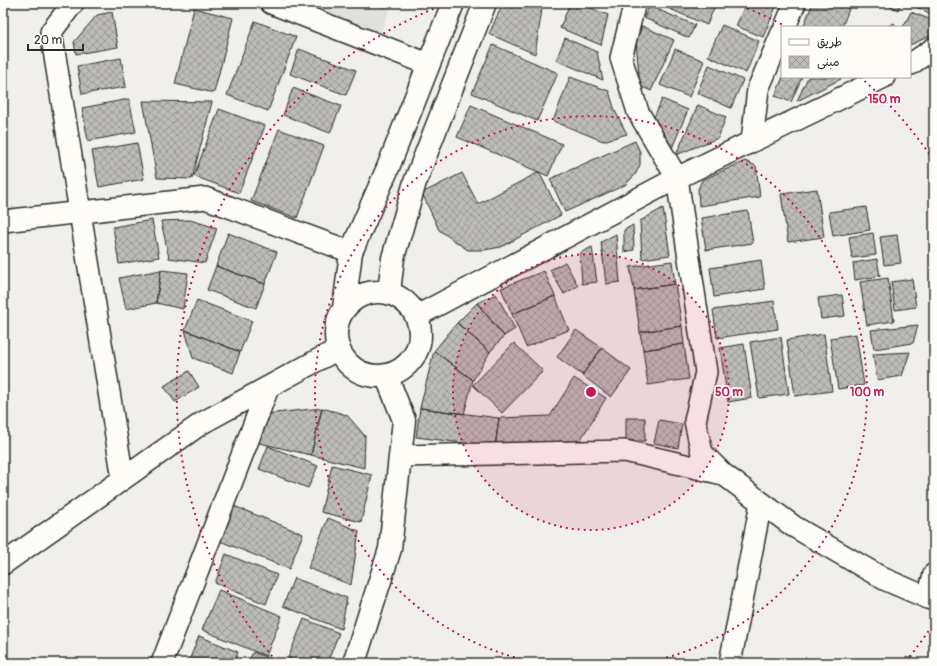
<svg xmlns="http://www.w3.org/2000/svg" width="937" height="666" font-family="Pangolin,'Playpen Sans Arabic',sans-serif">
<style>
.built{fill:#e1e0dc}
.building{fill:url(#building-cross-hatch);stroke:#2b2b2b}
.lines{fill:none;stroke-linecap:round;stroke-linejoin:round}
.minor-casing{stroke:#2b2b2b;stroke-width:24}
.tertiary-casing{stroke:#2b2b2b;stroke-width:25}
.minor{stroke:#fdfcf7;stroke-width:21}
.tertiary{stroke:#fdfcf7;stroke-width:22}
.ring{fill:none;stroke:#c2185b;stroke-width:2;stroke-dasharray:2 4}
.centre{fill:#c2185b;stroke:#fdfcf7;stroke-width:2}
.ring-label{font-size:12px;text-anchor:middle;font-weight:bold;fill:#c2185b;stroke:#fdfcf7;stroke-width:3.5;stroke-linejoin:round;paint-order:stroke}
</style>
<defs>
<pattern id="building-cross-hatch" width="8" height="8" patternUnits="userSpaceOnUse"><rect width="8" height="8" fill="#bdbcb8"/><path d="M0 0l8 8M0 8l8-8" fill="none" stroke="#9a9996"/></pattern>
</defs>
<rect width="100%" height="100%" fill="#f0efeb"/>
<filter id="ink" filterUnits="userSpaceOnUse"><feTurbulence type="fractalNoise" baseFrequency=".025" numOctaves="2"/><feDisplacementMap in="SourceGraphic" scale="8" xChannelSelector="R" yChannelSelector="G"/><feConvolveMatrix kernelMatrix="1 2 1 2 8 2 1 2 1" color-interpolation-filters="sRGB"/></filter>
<g filter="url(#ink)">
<!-- built -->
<path class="built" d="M301,3H392L380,34Z"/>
<!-- building -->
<path class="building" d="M376,3H387L386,7Z
M503,3H543L535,54L489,34Z
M570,3H579L608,15L601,45L560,28Z
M656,3H716L707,25Z
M746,3H767L776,7L763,37L736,26Z
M813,3H835L849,9L842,27H803Z
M881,3H901L898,10Z
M907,3H934V15Z
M649,6L695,25L689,38L644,18Z
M194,8L233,18L214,93L175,84Z
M112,12L118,47L76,54L74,42L97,15Z
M911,12L934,21V34L910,45V27H903Z
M255,21L296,37L268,111L227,95Z
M894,23L896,27H886Z
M722,25L759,41L746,73L708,56Z
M642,26L674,40L651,91L640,86L636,41Z
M565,38L597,52L603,80L556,60Z
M493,45L558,73L537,121L472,93Z
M299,49L356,70L346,95L290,74Z
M675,49L704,61L689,97L660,85Z
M121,58L126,87L82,94L77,66Z
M709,65L743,80L731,108L697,93Z
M570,77L609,91L615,111L627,134L603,141L553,121Z
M783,77H802L791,102L775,96Z
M808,77H840L841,79L797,101Z
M293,88L341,106L330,133L283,115Z
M129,99L136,132L88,141L82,108Z
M662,99L688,110L672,148L652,122Z
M143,101L212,102L192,179L157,178Z
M471,105L562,144L548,176L457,137Z
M698,105L726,117L718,138L676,155Z
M219,109L265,126L239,193L194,176Z
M279,129L324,146L297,218L251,201Z
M635,141L640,152V165L635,175L625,185L565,212L550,179Z
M137,143L144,179L99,187L92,151Z
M745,161L756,166L760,197L699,206L698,189L702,180Z
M539,172L561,215L501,247L484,250H468L456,242L439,230L422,193L462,173L478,204Z
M817,189L824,237L788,242L781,194Z
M866,207L870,230L833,236L829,212Z
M663,208L670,255L642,259L640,221Z
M748,211L753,243L706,250L701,218Z
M152,220L159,257L119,264L113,227Z
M190,220L217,228L205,263L169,258L161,221Z
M633,225L634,250L624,252V230Z
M228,233L277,252L265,284L216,266Z
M873,233L876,255L852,258L849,237Z
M616,234L620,282L606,284L601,242Z
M897,235L901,263L884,265L880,237Z
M592,247L597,282L582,284L580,253Z
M877,259L880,276L855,280L853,263Z
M761,260L765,289L714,297L710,268Z
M672,261L675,284L634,290L630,267Z
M565,262L578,286L564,294L550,270Z
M216,266L265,284L256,308L207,290Z
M161,270L156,303L126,309L119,278Z
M161,270L188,273L183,309L156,303Z
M544,271L555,296L512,314L501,288Z
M888,278L894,321L867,325L860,282Z
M912,279L916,307L895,310L891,282Z
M675,284L682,326L640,332L634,290Z
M496,294L515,329L504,336L477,303Z
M842,295L845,316L821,319L818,298Z
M555,296L569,330L526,347L512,314Z
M197,300L252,321L240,352L185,330Z
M774,301L778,329L717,338L713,310Z
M477,303L504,336L490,352L457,323Z
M457,323L490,352L473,380L434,351Z
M918,325L913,343L874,349L871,330Z
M682,326L684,344L643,350L640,332Z
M185,330L240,352L233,373L193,358Z
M576,330L602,348L582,375L557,357Z
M824,334L832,391L795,396L787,340Z
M856,334L864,385L838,389L830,338Z
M781,337L789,394L759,398L750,342Z
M514,343L543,371L502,413L473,385Z
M684,344L689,379L648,385L643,350Z
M744,344L752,398L728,402L720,348Z
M602,348L631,370L611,397L582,375Z
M434,351L473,380L464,414L420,408Z
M910,352L902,376L877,380L873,354Z
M189,371L199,387L175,402L164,386Z
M574,378L606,398L578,444L495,447L499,418L550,416Z
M322,408L311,455L259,443L265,414Z
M322,408L347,415L365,436L364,468L311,455Z
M420,408L499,418L495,447L416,437Z
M626,418H645V441H626Z
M659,420L682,424L678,448L654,443Z
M268,446L318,466L308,488L259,469Z
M332,465L372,475L361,522L321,512Z
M229,504L303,534L289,569L215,539Z
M328,518L359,531L351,585L308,568Z
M226,554L277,575L266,604L215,583Z
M294,578L347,598L341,629L283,606Z
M219,590L282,616L266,656L202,630Z
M304,619L339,633L327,663H300L288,658Z
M199,636L238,652L234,663H188Z
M253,652L280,663H248Z"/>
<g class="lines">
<defs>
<path id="minor" d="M73,3L51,32L123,479
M271,3L428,64
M635,3L633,10L621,58L638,112L677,178L706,372L695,421L702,453L723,474
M785,27L795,3
M911,64L934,48
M752,141L758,89L782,33
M3,221L205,198L351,252
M417,316L677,178L884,77
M400,456L625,451L723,474L793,526L884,579L928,598L934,600
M3,564L202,423L338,349
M928,598L934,574
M162,663L268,388
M730,663L761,503"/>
<path id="tertiary" d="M336 334a42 42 0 1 1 84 0a42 42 0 1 1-84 0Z
M389,292L393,258L415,182L485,3
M344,308L351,252L387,170L453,3
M354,663L390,549L404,420L386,375"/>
</defs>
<!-- minor casing -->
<use href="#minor" class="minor-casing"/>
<!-- tertiary casing -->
<use href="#tertiary" class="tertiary-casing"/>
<!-- minor -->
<use href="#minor" class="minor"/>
<!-- tertiary -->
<use href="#tertiary" class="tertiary"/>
</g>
</g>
<!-- distance rings -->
<circle cx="591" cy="392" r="138" fill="#c2185b" fill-opacity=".12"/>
<g class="ring">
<circle cx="591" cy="392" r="138"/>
<path d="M538 663A276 276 0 1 1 644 663"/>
<path d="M932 626A414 414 0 0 1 906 661M276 661A414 414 0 0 1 446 4M736 4A414 414 0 0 1 785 26M860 77A414 414 0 0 1 932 158"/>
</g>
<circle cx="591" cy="392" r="6" class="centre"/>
<g class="ring-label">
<text x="884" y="103">150 m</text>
<text x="729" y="396">50 m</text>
<text x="867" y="396">100 m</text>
</g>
<!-- margin -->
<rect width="937" height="666" fill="none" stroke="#fdfcf7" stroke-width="16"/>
<rect x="8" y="8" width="921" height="650" fill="none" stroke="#2b2b2b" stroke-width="1.5" filter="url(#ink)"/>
<!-- legend -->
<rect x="781" y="26" width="130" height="52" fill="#fdfcf7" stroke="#a9a8a5"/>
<rect x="789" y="39" width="20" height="6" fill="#fdfcf7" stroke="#a9a8a5"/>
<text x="817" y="46" font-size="12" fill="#2b2b2b">طريق</text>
<rect x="789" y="56" width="20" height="12" fill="url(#building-cross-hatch)" stroke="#a9a8a5"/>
<text x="817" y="66" font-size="12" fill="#2b2b2b">مبنى</text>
<!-- scale -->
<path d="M28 44v6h55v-6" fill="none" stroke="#2b2b2b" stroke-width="2"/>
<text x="34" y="44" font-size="12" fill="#2b2b2b" stroke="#fdfcf7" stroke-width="3" paint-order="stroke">20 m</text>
</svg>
